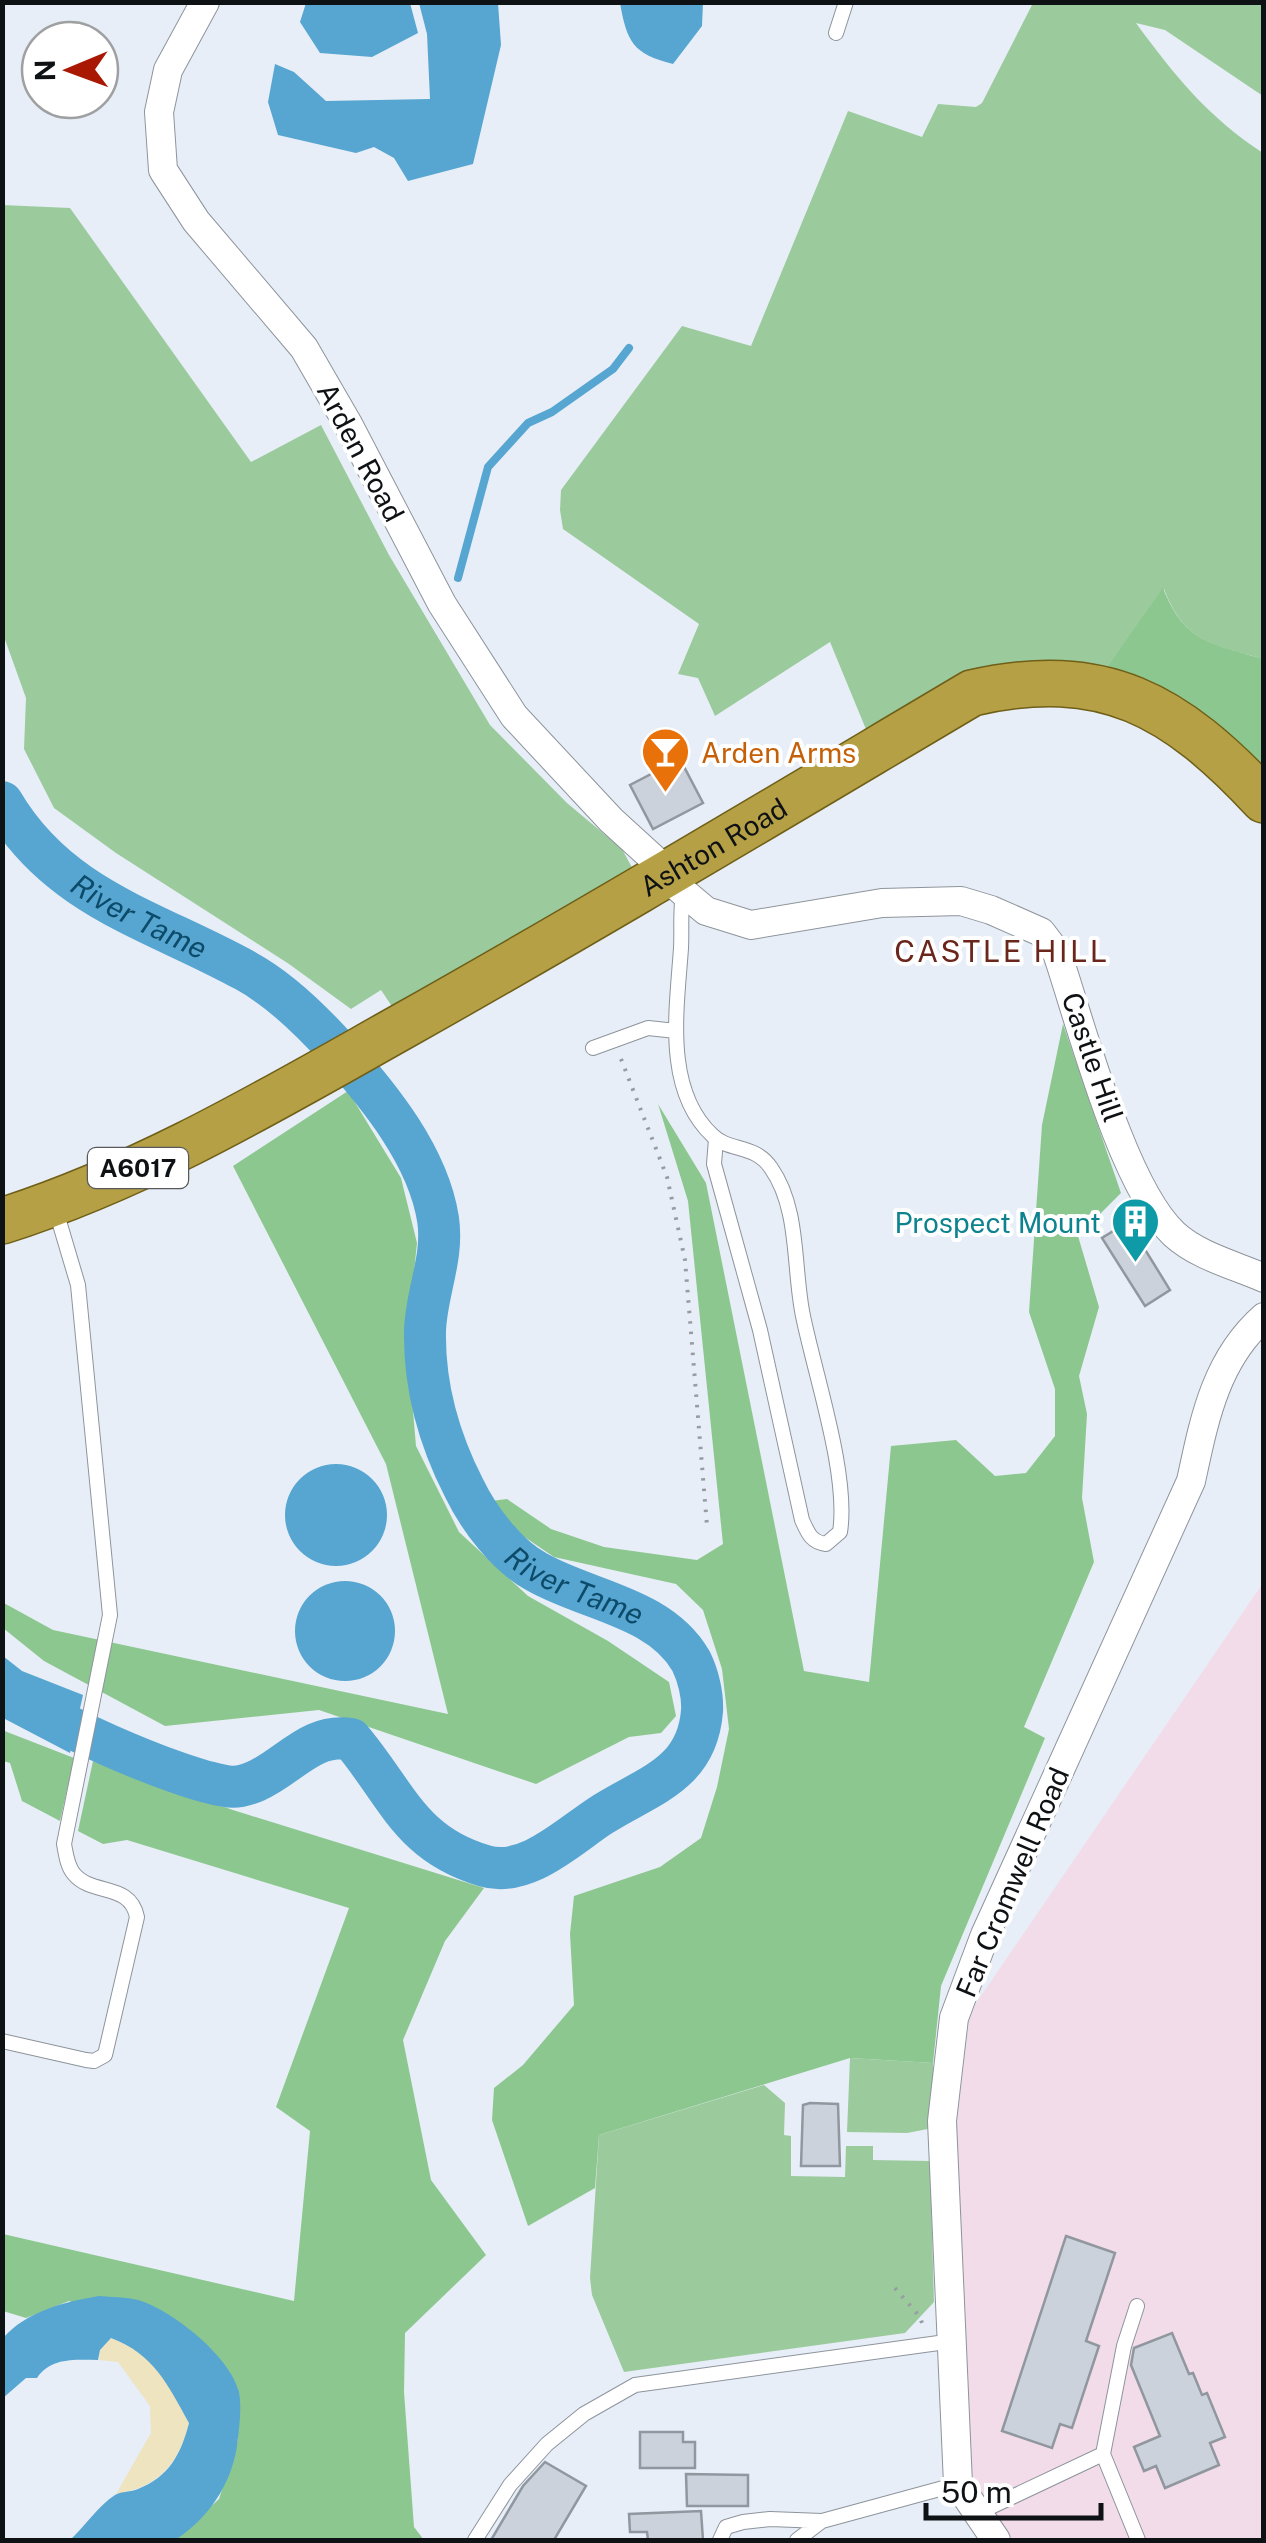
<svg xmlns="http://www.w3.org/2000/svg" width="1266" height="2543" font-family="'Public Sans',sans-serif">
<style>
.industrial{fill:#f2dce9}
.green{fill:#9bcb9d}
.forest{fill:#8cc78f}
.sand{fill:#eee4bf}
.water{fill:#57a5d1}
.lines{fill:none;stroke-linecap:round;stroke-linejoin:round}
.stream{stroke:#57a5d1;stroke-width:8}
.river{stroke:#57a5d1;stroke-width:42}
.building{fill:#ccd2db;stroke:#90979e;stroke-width:2.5}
.service-casing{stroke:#8e949c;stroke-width:16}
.minor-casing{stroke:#8e949c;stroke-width:30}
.trunk-casing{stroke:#6f5f17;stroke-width:48}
.path{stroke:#979ca3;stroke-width:4;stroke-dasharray:2.5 8;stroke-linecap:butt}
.service{stroke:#fff;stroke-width:14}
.minor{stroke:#fff;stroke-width:28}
.trunk{stroke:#b6a046;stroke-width:45}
.labels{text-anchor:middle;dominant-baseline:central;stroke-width:8;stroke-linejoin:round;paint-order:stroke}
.shield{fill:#fff;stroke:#57595b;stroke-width:2.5}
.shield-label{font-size:25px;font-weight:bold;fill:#0f1215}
.street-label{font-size:28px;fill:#0f1215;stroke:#fff}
.food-label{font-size:28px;fill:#c56008;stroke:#fff;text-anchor:start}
.culture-label{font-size:28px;fill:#0d838f;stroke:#fff;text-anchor:end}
.water-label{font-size:30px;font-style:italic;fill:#0c4c6a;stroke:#fff}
.neighbourhood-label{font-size:30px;letter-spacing:2.5px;fill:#6a261b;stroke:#fff}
</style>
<rect width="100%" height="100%" fill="#e7eef7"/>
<!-- industrial -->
<path class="industrial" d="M1263,1583V2540H978L967,2522L953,2158L970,2012Z"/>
<!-- green -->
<path class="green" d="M1033,3H1263V96L1165,30L1136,23C1174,75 1209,118 1263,153V659C1213,644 1185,644 1164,589L1102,674L870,739L830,642L715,716L698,678L678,674L699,624L563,529L560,510L561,490L682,326L751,346L848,111L922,137L938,104L976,107L982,103Z
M2,205L70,208L251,462L321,425L389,555L490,725L567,803L622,849L635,873L393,1008L381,990L351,1009L289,964L116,853L54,808L24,749L26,698L3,634Z
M850,2058L933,2063V2128L907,2133L847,2132Z
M764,2085L785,2103L784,2135L791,2136V2176L845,2177L846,2146H873V2160L930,2161L934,2302L905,2333L624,2372L592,2295L590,2278L599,2135Z"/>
<!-- forest -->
<path class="forest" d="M1163,588C1185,644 1212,643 1263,659V777L1102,674Z
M1063,1024L1121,1193L1078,1236L1099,1307L1079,1376L1087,1414L1082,1498L1094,1562L1024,1727L1045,1738L941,1986L933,2063L850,2058L599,2135L595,2188L528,2226L492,2120L494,2088L523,2065L574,2005L570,1934L574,1896L660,1867L701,1838L717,1787L729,1729L722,1669L703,1610L676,1584L554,1557L507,1525L491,1501L507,1499L551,1529L604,1547L697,1560L723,1544L688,1201L658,1104L706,1183L804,1671L869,1682L891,1446L956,1440L995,1476L1026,1473L1055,1436V1389L1029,1312L1042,1125Z
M348,1091L401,1178L417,1243L407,1341L416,1446L459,1532L528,1596L608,1641L669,1682L676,1716L661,1733L629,1737L536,1784L319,1710L165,1726L44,1661L3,1628L2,1602L53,1630L448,1714L386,1464L233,1166Z
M2,1730L74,1758L60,1821L22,1801L10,1763L3,1761Z
M93,1761L233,1810L484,1888L445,1941L403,2040L431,2180L486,2255L405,2333L404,2392L414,2527L424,2540H175L219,2499L238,2439V2389L219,2359L69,2301L26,2318L3,2311V2234L294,2301L310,2131L276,2107L349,1908L127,1840L103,1844L78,1831Z"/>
<!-- sand -->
<path class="sand" d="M111,2338C157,2356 167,2383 189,2423C178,2464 159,2487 116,2494L151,2433L150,2406L118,2362L99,2360L100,2350Z"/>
<!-- water -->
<path class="water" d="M306,3H410L418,33L372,57L320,53L300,22Z
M419,3H498L501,45L473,164L408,181L394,158L374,147L356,153L278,135L268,102L275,64L294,72L326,101L430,99L427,34Z
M620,3H703L702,26L673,64C633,54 627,42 620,3Z
M285 1515a51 51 0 1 1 102 0a51 51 0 1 1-102 0Z
M295 1631a50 50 0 1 1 100 0a50 50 0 1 1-100 0Z
M3,1656L22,1671L83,1695L70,1753L5,1719L3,1725Z
M99,2296C111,2297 126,2297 138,2300C172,2310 230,2356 239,2392C242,2409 239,2429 237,2446C231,2485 208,2519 175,2540H70C84,2527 99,2505 115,2495C122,2491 131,2492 138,2489C169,2477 181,2454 189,2423C168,2385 154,2354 111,2338L100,2350L98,2360C76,2360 51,2357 37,2378H26L3,2398V2338C27,2311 64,2302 99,2296Z"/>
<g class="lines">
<!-- stream -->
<path class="stream" d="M458,578L488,467L528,423L552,412L613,369L629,348"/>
<!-- river -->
<path class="river" id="s1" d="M2,802C59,899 154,920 246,971C281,990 312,1021 338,1050C380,1097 428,1156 438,1219C444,1258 426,1293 425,1331C424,1386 439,1439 464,1488C479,1519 507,1556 537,1572C588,1601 660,1607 691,1661C698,1675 703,1695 702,1711C697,1776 646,1786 600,1816C568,1837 526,1878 485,1866C409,1844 397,1793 351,1739C310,1733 290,1766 256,1781C247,1785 235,1788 226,1786C180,1780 34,1717 2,1685"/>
</g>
<!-- building -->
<path class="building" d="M680,759L703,803L653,829L630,785Z
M1128,1222L1170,1290L1145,1306L1102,1238Z
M810,2103L838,2104L840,2166H801L803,2105Z
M1066,2236L1115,2253L1086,2341L1099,2346L1072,2428L1060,2424L1052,2448L1002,2431Z
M1172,2333L1189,2374L1193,2373L1202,2395L1207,2393L1225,2437L1210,2443L1219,2465L1165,2488L1156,2466L1144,2471L1134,2447L1160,2436L1131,2365L1134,2348Z
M640,2432H683V2442H695V2468H640Z
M545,2462L586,2486L554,2540H491L523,2486Z
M686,2474L748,2475V2506H687Z
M701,2511L703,2540H648L647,2532H630L629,2514Z"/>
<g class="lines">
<defs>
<path id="service" d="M836,33L846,2
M683,894C680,912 682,930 681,948C677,1008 663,1090 713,1136C730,1152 755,1144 771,1168C800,1209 793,1269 803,1316C815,1375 849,1475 840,1532L826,1544C811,1542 808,1533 802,1520L760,1330L714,1164L716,1139
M593,1048L648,1028L676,1031
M2,2041L86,2060L94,2061L105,2055L137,1917C130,1882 92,1896 74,1874C67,1866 66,1854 64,1844L110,1615L78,1285L56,1211
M1103,2454L1124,2346L1137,2306
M978,2513L1103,2454L1138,2540
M475,2540L510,2485L547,2444L584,2414L635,2385L953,2341
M720,2540L726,2527L743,2522L770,2519L822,2521L958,2484
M797,2540L822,2521"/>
<path id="minor" d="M205,2L168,70L159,112L163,170L196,221L304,348L348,424L442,604L514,716L611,820L668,872L675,885L706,911L751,925L882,903L961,901L991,910L1041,932L1057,953C1081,1024 1122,1185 1174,1234C1198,1256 1234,1265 1264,1278
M996,2540L958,2484L942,2121L954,2018L985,1935L1191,1481C1204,1421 1215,1360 1264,1317"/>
<g id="trunk">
<path id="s2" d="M2,1221C146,1175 273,1099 403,1026C595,918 783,805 972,693C1104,663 1175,705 1264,800"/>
</g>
</defs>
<!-- service casing -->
<use href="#service" class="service-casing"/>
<!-- minor casing -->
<use href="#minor" class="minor-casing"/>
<!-- trunk casing -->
<use href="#trunk" class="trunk-casing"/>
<!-- path -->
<path class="path" d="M621,1059L667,1177L685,1260L707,1526
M895,2288L920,2317L923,2326"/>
<!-- service -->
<use href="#service" class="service"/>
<!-- minor -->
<use href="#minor" class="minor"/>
<!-- trunk -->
<use href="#trunk" class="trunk"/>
</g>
<!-- icons -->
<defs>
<symbol id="bar-pin" viewBox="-11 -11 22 30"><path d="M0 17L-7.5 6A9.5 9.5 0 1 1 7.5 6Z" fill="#e8710a" stroke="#fff"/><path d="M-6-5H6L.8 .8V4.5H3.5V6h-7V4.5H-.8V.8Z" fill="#fff"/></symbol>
<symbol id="building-pin" viewBox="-11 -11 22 30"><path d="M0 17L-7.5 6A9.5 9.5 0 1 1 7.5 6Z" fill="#0f9aa8" stroke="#fff"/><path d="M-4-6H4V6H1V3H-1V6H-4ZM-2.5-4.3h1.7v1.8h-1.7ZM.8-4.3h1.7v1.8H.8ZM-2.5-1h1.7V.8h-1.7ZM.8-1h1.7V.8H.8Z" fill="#fff"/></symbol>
</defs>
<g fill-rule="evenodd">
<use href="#bar-pin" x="638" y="724" width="55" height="75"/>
<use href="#building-pin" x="1108" y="1194" width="55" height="75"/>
</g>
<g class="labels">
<!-- shield labels -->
<rect class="shield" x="88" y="1148" width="100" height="40" rx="8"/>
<g class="shield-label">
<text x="138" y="1168">A6017</text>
</g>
<!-- street labels -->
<g class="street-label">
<text transform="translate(361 452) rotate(62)">Arden Road</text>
<text stroke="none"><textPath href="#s2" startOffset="805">Ashton Road</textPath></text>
<text transform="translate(1093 1057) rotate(71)">Castle Hill</text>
<text transform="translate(1012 1882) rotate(-67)">Far Cromwell Road</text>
</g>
<!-- food labels -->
<g class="food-label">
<text x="701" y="752">Arden Arms</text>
</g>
<!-- culture labels -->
<g class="culture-label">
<text x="1101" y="1222">Prospect Mount</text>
</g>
<!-- water labels -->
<g class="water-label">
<text stroke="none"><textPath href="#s1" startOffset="182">River Tame</textPath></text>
<text stroke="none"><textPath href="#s1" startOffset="1052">River Tame</textPath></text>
</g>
<!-- neighbourhood labels -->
<g class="neighbourhood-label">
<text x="1002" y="951">CASTLE HILL</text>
</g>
</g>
<!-- border -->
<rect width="1266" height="2543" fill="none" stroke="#0f1215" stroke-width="10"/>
<!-- north arrow -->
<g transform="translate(70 70) rotate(269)"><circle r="48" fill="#ffffff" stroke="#9fa0a1" stroke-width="2.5"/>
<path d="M0-8L18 38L0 25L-18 38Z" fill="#a91802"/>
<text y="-15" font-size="28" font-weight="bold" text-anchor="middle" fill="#0f1215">N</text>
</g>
<!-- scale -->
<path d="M926 2503v15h175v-15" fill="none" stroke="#0f1215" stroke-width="5"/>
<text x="941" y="2503" font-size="30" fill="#0f1215" stroke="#ffffff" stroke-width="8" paint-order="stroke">50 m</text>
</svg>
